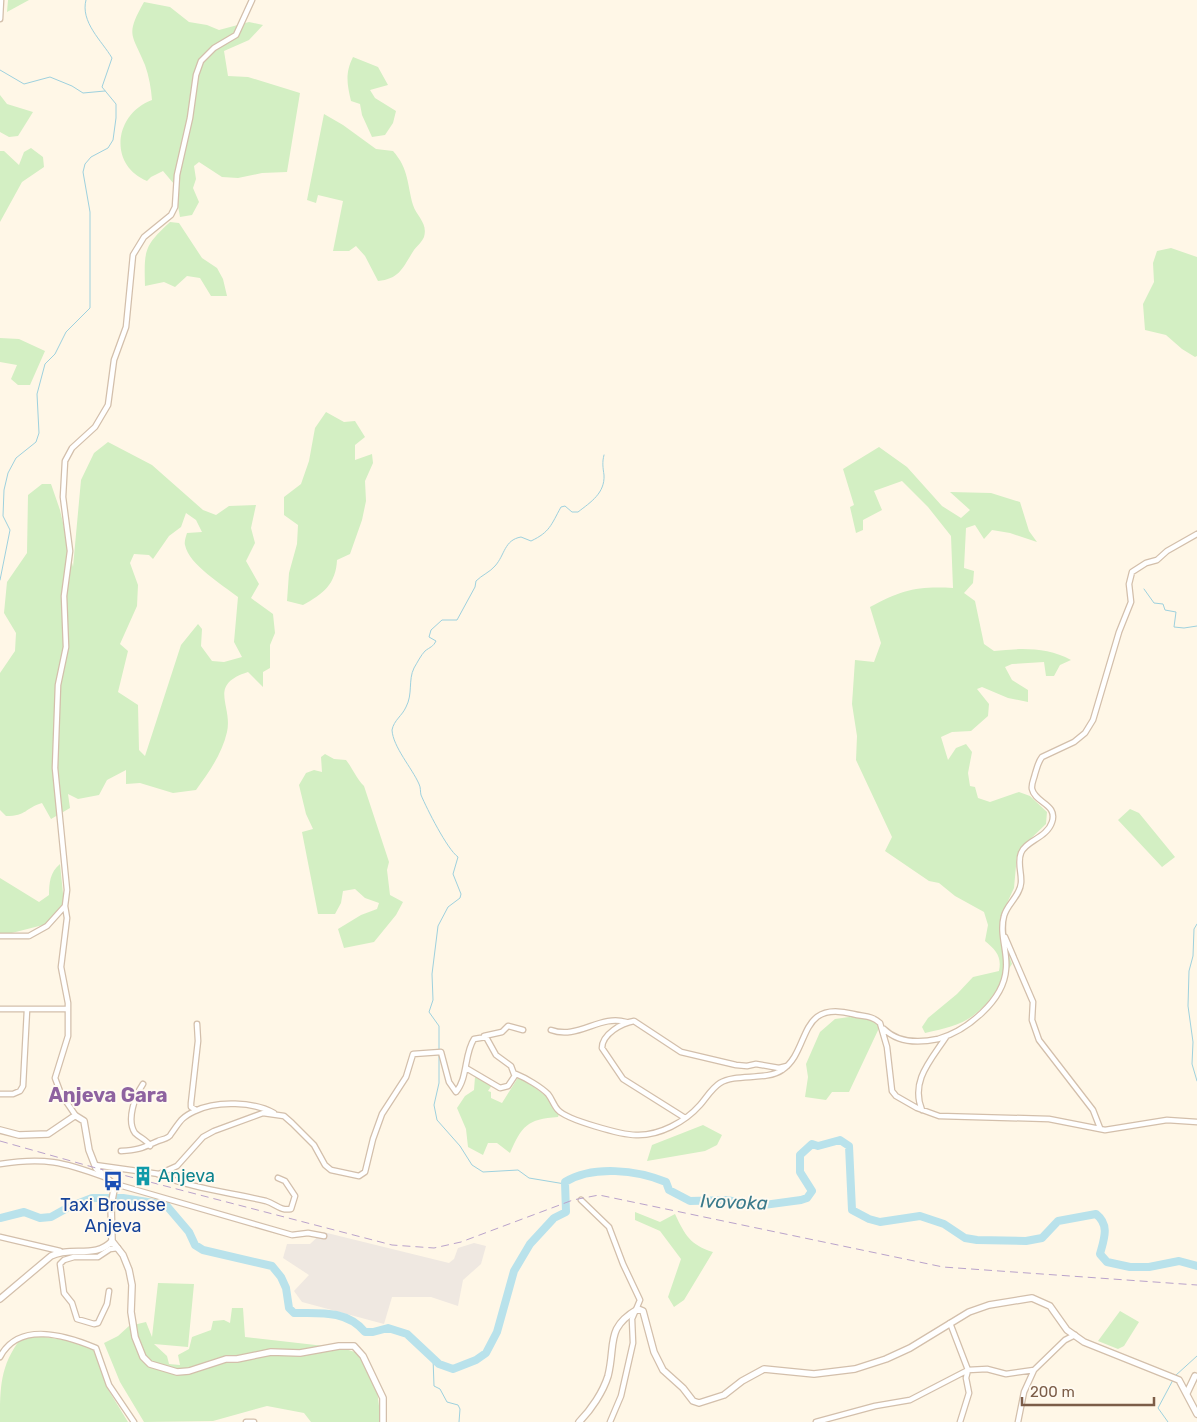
<svg xmlns="http://www.w3.org/2000/svg" width="1197" height="1422" font-family="Rubik,sans-serif">
<style>
.industrial{fill:#efe8e1}
.green{fill:#d3efc3;fill-rule:evenodd}
.lines{fill:none;stroke-linecap:round;stroke-linejoin:round}
.stream{stroke:#9ed1de;stroke-width:1}
.river{stroke:#b9e2eb;stroke-width:8}
.minor-casing{stroke:#d3bfab;stroke-width:7}
.tertiary-casing{stroke:#d3bfab;stroke-width:8}
.minor{stroke:#fff;stroke-width:4.5}
.tertiary{stroke:#fff;stroke-width:5.5}
.rail{stroke:#baa3cb;stroke-width:1;stroke-dasharray:8 5;stroke-linecap:butt}
.labels{text-anchor:middle;dominant-baseline:central;stroke-width:4;stroke-linejoin:round;paint-order:stroke}
.culture-label{font-size:18px;fill:#0d838f;stroke:#fffaf0;text-anchor:start}
.transit-label{font-size:18px;fill:#164399;stroke:#fffaf0}
.water-label{font-size:19px;font-style:italic;fill:#3b7a8b;stroke:#fffaf0}
.quarter-label{font-size:20px;font-weight:bold;fill:#8e63a0;stroke:#fffaf0}
</style>
<rect width="100%" height="100%" fill="#fff7e7"/>
<!-- industrial -->
<path class="industrial" d="M323,1232L449,1263L454,1259L458,1248L474,1243L486,1246L481,1264L463,1280L458,1306L431,1297H392L384,1324L302,1302L294,1291L309,1275L283,1258L287,1244H310Z"/>
<!-- green -->
<path class="green" d="M8,0H29L7,12Z
M144,2L170,7L189,22L207,25L219,30L249,22L263,25L249,40L224,51L228,76L248,77L300,93L287,172L262,173L238,178L222,177L199,162L194,166L196,179L193,188L199,202L192,215L180,217L174,184L163,171L151,177L147,181C108,165 114,114 152,100C151,88 149,76 145,65C132,33 125,36 144,2Z
M353,57L378,67L388,85L370,90L375,98L396,111L393,123L385,135L372,137L362,115L360,104L351,101C347,84 345,73 353,57Z
M0,95L7,104L33,112L18,136L9,137L0,132Z
M324,114L343,125L376,149L393,151C409,169 407,184 413,205C417,217 428,223 424,237C422,242 417,246 414,250C403,267 400,279 378,281L365,256L356,246L349,251H333L343,201L318,195L316,203L307,200Z
M31,148L43,157L44,167L22,182L0,222V151H4L19,165L24,152Z
M170,222L179,223L202,258L217,268L223,279L227,296H211L200,278L187,276L175,287L164,282L145,286C144,250 144,246 170,222Z
M1171,248L1197,257V356L1195,357L1182,349L1166,335L1145,330L1143,304L1154,282L1153,263L1157,251Z
M0,338L19,339L45,351L30,385H18L11,379L17,365L0,362Z
M326,412L344,422L355,421L365,437L355,445V460L372,454L373,463L365,481L366,501L362,520L350,554L337,560C336,584 323,594 303,605L287,601L289,573L297,544L298,525L284,515V497L301,484L309,461L315,428Z
M108,442L152,465L203,510L216,515L229,506L256,505L251,528L255,543L246,561L259,584L251,598L273,614L275,633L270,645V668L263,672V687L248,672C207,685 233,705 227,732C222,754 209,772 196,790L173,793L140,783L126,784V770L107,780L99,795L78,799L68,794L70,808L51,819L42,803C25,808 27,816 6,816L0,810V673L15,651L16,633L4,613L7,582L27,553L28,495L42,484H51L60,510L73,567L81,480L94,453ZM186,513L196,520L202,532L187,533C186,536 184,542 185,545C189,565 223,585 238,597L234,642L242,657L224,662L212,661L201,646L202,629L198,624L181,645L145,756L139,750L138,705L118,692L128,651L120,644L137,606L138,585L130,563L134,554L149,555L153,559L169,536L181,527Z
M879,447L907,467L942,506L961,518L970,510L950,492L991,493L1020,502L1029,531L1037,542L1010,533L992,530L984,539L975,525L966,528L964,568L974,571L973,583L964,593L975,601L984,644L994,651C1020,648 1047,647 1071,660L1060,665L1054,676H1046L1044,662L1012,664L1005,667L1012,680L1028,690V702L1008,698L982,687L977,689L989,704L988,716L971,731L952,732L941,737L948,760L956,748L966,744L972,752L968,773L970,786L975,787L978,798L990,802L1019,792L1030,796L1047,812L1046,824L1022,847L1017,855L1014,888L1002,914V936L1012,964C1005,974 1001,985 994,994C973,1022 957,1026 925,1033L922,1027L928,1018L957,994L973,977L999,971C1002,957 996,950 985,941L988,925L984,912L955,896L939,883L929,881L885,851L892,837L856,760L857,736L852,704L855,660L874,662L881,643L870,607C902,590 917,586 953,588L951,536L928,507L902,481L874,491L882,510L863,520V530L856,533L850,507L854,505L843,469Z
M325,754L334,759L346,760C353,769 356,778 364,786L389,862L387,870L390,895L403,902L396,915L374,942L344,948L338,929L361,915L377,909L379,903L365,898L355,889L343,891L341,903L335,914H318L302,832L313,829L306,814L299,785L306,773L314,770L322,772L321,757Z
M1130,809L1139,813L1175,857L1162,867L1118,820Z
M60,864L64,903L47,924L0,936V878L39,902L49,895C49,883 50,872 60,864Z
M856,1016L867,1018L880,1026L849,1092H832L826,1100L805,1097L808,1077L806,1064L820,1032L835,1019Z
M519,1076L550,1099L559,1114L558,1117C527,1119 522,1126 510,1153L497,1143H488L483,1155L468,1147L466,1129L457,1108L465,1096L474,1090L475,1077L492,1085L488,1091L491,1092V1098L502,1103Z
M703,1125L722,1135L717,1145L705,1151L647,1161L652,1145Z
M635,1212L660,1222L675,1214C685,1235 690,1245 713,1252L684,1300L674,1307L668,1297L681,1259L660,1231L635,1220Z
M158,1283L194,1284L188,1347L154,1344L167,1356L169,1364L180,1365L178,1355L189,1349L192,1337L211,1330L213,1321L224,1320L230,1323L232,1308H243L245,1337L342,1348L358,1353L377,1390L381,1422H311L304,1413L267,1406L213,1421L144,1422L120,1382L104,1343L118,1336L129,1326L146,1322L152,1337Z
M1120,1311L1139,1322L1124,1346L1118,1349L1098,1341Z
M37,1336L94,1344L109,1391L128,1422H0C0,1387 0,1366 21,1338Z"/>
<g class="lines">
<!-- stream -->
<path class="stream" d="M0,70L24,84L50,77L72,86L83,93L105,91
M0,580L10,530L3,516L4,490L8,473L16,458L36,442L39,433L37,394L45,364L55,354L66,332L90,308V212L83,172L85,164L91,157L108,148L113,140L116,118V104L102,87L112,58C102,41 80,22 86,0
M1144,589L1154,603L1163,604L1165,610L1176,612L1174,627L1184,628L1197,626
M1197,924L1194,929L1193,956L1189,971L1188,1006L1193,1042L1192,1064L1197,1081
M565,1184L529,1178L518,1170L483,1172L472,1165L460,1146L437,1120L434,1105L439,1083V1026L429,1012L433,1000L432,974L438,926L448,907L460,898L461,894L453,874L458,857C447,849 427,809 421,795C420,791 421,788 419,784C412,768 393,747 392,730C394,720 402,716 406,707C413,694 408,680 414,668C417,663 421,655 425,651C430,647 433,647 436,641L429,637L431,630L442,620H457L475,587L476,581C482,575 490,572 495,566C505,555 504,540 521,537L531,541C550,532 551,525 561,507L565,506L572,512H578C591,502 605,493 604,475C603,468 602,462 604,455
M433,1358L434,1386L440,1389L447,1402L458,1405L460,1409L459,1422
M1175,1376L1197,1356
M1168,1422L1158,1408L1173,1380"/>
<!-- river -->
<path class="river" d="M0,1218L24,1212L40,1218L51,1217L69,1207L92,1198H123L166,1205L189,1232L195,1245L203,1250L272,1266L281,1277L286,1288L289,1308L294,1313C320,1313 347,1310 365,1332H373L388,1328L407,1334L439,1364L453,1369L476,1360L486,1353L497,1332L514,1271L530,1244L554,1218L566,1212L565,1182C593,1165 637,1170 666,1182L669,1190L690,1201L727,1200L756,1206L801,1200L807,1198L812,1191L800,1172V1155L812,1144L818,1146L840,1140L849,1146L852,1210L869,1219L880,1222L920,1216L944,1224L965,1238L977,1240L1026,1241L1042,1238L1058,1221L1096,1214C1110,1225 1104,1239 1100,1254L1107,1262L1130,1267H1149L1179,1261L1197,1266"/>
<defs>
<path id="minor" d="M0,19L1,0
M65,906L67,918L61,967L68,1003V1036L55,1078L61,1094L76,1116
M0,936H29L47,926L65,906L67,890L55,768L58,685L66,647L64,596L70,551L63,497L65,461L72,448L95,427L108,405L114,360L126,327L133,255L144,237L171,215L175,207L177,175L190,118L196,75L201,61L214,48L236,35L252,0
M1005,937L1033,1002L1032,1020L1039,1040L1093,1110L1100,1128
M0,1009H68
M884,1029C898,1043 919,1043 938,1039C966,1031 1004,1001 1006,969C1008,952 999,934 1004,916C1007,904 1020,896 1021,883C1022,873 1017,863 1021,853C1025,841 1047,838 1052,822C1058,804 1035,803 1032,789C1031,784 1034,779 1035,774C1037,768 1038,762 1042,757L1074,742L1085,733L1093,720L1119,632L1131,602L1129,584L1132,572L1146,563L1157,560L1167,551L1197,534
M551,1030C578,1040 600,1014 626,1022
M484,1036L502,1032L508,1026L523,1030
M466,1068L500,1088L508,1086L516,1074C526,1078 541,1087 548,1094C552,1099 554,1106 558,1110C567,1120 622,1135 636,1135C659,1136 685,1122 700,1105C706,1098 712,1088 720,1083C736,1073 766,1081 782,1070C811,1051 797,999 853,1014C864,1017 871,1015 880,1023L887,1047L892,1091L896,1096L917,1108L939,1116L1049,1119L1105,1130L1167,1120L1197,1122
M143,1084C135,1096 126,1120 135,1133C140,1138 147,1140 150,1146
M0,1094H13L20,1091L23,1086L27,1010
M196,1110L191,1107V1103L198,1041L197,1024
M922,1110C910,1081 931,1060 946,1037
M685,1118L623,1079L602,1048C602,1034 622,1023 634,1021L681,1052L736,1065L747,1066L756,1064L779,1068L787,1066
M121,1151C139,1150 142,1148 158,1141C162,1139 169,1139 171,1134C180,1122 180,1118 195,1111C217,1100 254,1102 274,1113
M0,1164C44,1157 64,1162 104,1177
M95,1165L159,1174L177,1166L203,1137L214,1131L263,1113L284,1116L292,1123L314,1145L325,1165L331,1170L359,1176L365,1172L373,1139L382,1114L406,1077L413,1054L441,1052L449,1082L456,1092C468,1078 464,1054 474,1039L486,1037L496,1055L511,1066L514,1074
M157,1174C194,1189 228,1192 266,1201C276,1204 280,1211 291,1209L295,1196L285,1181L278,1178
M112,1183L292,1235L308,1233L324,1236
M581,1200L609,1227L623,1264L640,1300L632,1319L633,1343L621,1396L610,1422
M0,1237L60,1251
M109,1291L107,1304L98,1323L94,1324L77,1319L72,1303L64,1293L60,1264L64,1260L74,1257H98L110,1249L118,1248
M950,1323L968,1370L966,1378L969,1393L960,1422
M0,1357C19,1321 65,1335 96,1348L109,1385L134,1422
M246,1422H254
M816,1422L875,1406L910,1400L968,1370L987,1369L1006,1374L1034,1370L1065,1340L1075,1335
M1018,1422L1024,1392L1034,1370"/>
<path id="tertiary" d="M0,1130L19,1135L48,1134L73,1117L76,1116L84,1121L89,1150L96,1168L112,1183L114,1190L111,1205L112,1241L123,1255L129,1270L132,1285L131,1312L135,1337L143,1357L150,1364L177,1372L189,1371L226,1359H237L271,1352L300,1353L339,1346H354L363,1356L383,1398V1422
M0,1299L51,1256C71,1246 96,1259 112,1241
M1187,1393L1195,1376
M579,1422C591,1410 603,1392 608,1376C616,1344 605,1328 638,1309L643,1311L654,1352L663,1370L683,1388L693,1401L699,1403L724,1395L742,1381L764,1369L814,1374L855,1369L886,1359L910,1348L969,1312L989,1305L1032,1298L1050,1306L1067,1330L1084,1342L1179,1380L1197,1414"/>
</defs>
<!-- minor casing -->
<use href="#minor" class="minor-casing"/>
<!-- tertiary casing -->
<use href="#tertiary" class="tertiary-casing"/>
<!-- minor -->
<use href="#minor" class="minor"/>
<!-- tertiary -->
<use href="#tertiary" class="tertiary"/>
<!-- rail -->
<path class="rail" d="M0,1141L96,1168L392,1245L434,1248L461,1242L573,1200L599,1195L943,1267L1197,1285"/>
</g>
<!-- icons -->
<defs>
<symbol id="building-bare" viewBox="-9 -9 18 18"><path d="M-4-6H4V6H1V3H-1V6H-4ZM-2.5-4.3h1.7v1.8h-1.7ZM.8-4.3h1.7v1.8H.8ZM-2.5-1h1.7V.8h-1.7ZM.8-1h1.7V.8H.8Z" fill="#0f9aa8" stroke="#fffaf0" stroke-width="2.5" paint-order="stroke"/></symbol>
<symbol id="bus-bare" viewBox="-9 -9 18 18"><path d="M-5-6H5V4H4V6H2V4H-2V6H-4V4H-5ZM-3.5-4V0h7V-4ZM-3.5 1.2v1.5H-2V1.2ZM2 1.2v1.5H3.5V1.2Z" fill="#1a4fb4" stroke="#fffaf0" stroke-width="2.5" paint-order="stroke"/></symbol>
</defs>
<g fill-rule="evenodd">
<use href="#building-bare" x="129" y="1162" width="28" height="28"/>
<use href="#bus-bare" x="99" y="1167" width="28" height="28"/>
</g>
<g class="labels">
<!-- culture labels -->
<g class="culture-label">
<text x="158" y="1176">Anjeva</text>
</g>
<!-- transit labels -->
<g class="transit-label">
<text x="113" y="1205">Taxi Brousse<tspan x="113" dy="21">Anjeva</tspan></text>
</g>
<!-- water labels -->
<g class="water-label">
<text transform="translate(734 1202) rotate(2)">Ivovoka</text>
</g>
<!-- quarter labels -->
<g class="quarter-label">
<text x="108" y="1095">Anjeva Gara</text>
</g>
</g>
<!-- scale -->
<path d="M1022 1397v8h132v-8" fill="none" stroke="#7c5d48" stroke-width="2.5"/>
<text x="1030" y="1397" font-size="15" fill="#7c5d48" stroke="#fffaf0" stroke-width="4" paint-order="stroke">200 m</text>
</svg>
